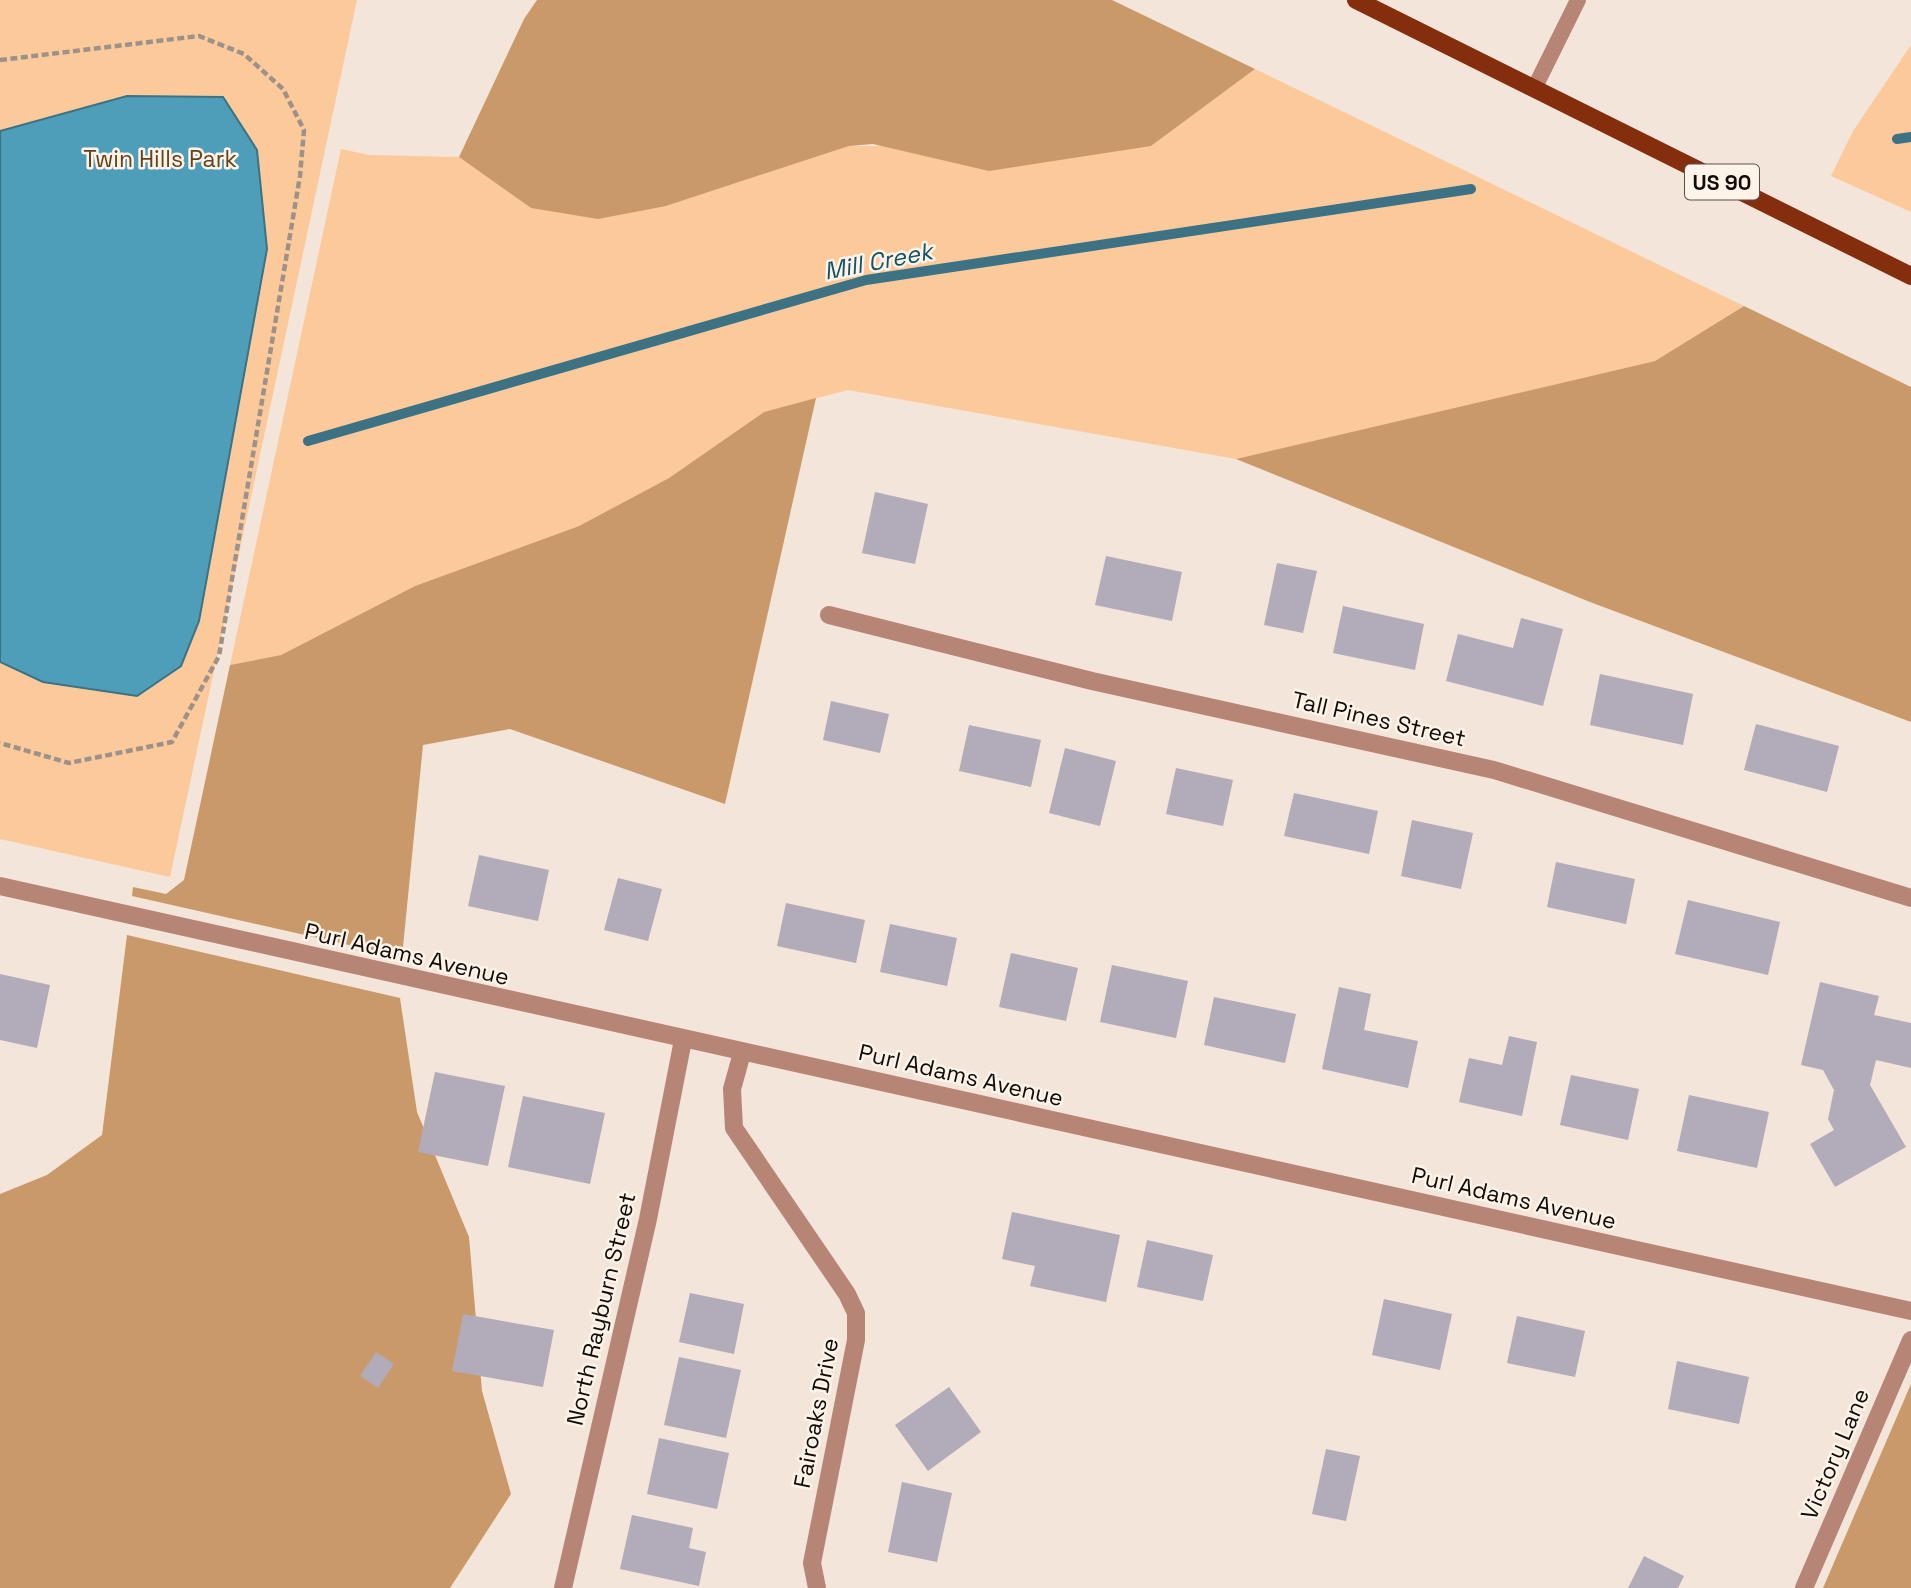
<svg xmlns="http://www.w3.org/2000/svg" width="1911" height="1588" font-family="'Space Grotesk',sans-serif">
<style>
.green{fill:#fcca9a}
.forest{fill:#ca9969}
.water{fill:#4f9eb9;stroke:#3c7284;stroke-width:2}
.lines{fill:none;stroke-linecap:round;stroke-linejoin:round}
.stream{stroke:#3c7284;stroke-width:10}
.building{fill:#b2abb9}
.path{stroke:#9d9289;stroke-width:4.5;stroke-dasharray:7 3.5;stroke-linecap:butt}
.lane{stroke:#b78575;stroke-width:16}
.street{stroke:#b78575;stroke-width:18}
.primary{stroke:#842e0e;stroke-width:18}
.labels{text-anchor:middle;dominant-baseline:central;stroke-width:5;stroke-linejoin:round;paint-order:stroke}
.shield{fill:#fef3e9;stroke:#57514c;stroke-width:2}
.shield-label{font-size:21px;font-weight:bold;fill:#100c08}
.park-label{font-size:23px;fill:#63411c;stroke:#fef3e9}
.street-label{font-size:23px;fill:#100c08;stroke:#fef3e9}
.water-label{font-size:24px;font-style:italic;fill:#125467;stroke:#fef3e9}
</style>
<rect width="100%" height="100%" fill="#f3e5d9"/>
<!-- green -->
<path class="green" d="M0,0H357L170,877L0,839Z
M1911,45V212L1831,176L1853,131Z
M1255,69L1744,306L1655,361L1236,459L848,390L764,412L669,478L579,526L415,586L281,655L230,665L341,149L369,155L459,157L531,208L666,206L849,146H1151Z"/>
<!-- forest -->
<path class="forest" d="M537,0H1112L1255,69L1151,146L989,171L873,144L849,146L666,206L598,219L531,208L459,157L524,19Z
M1744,306L1911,387V722L1590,602L1236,459L1655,361Z
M816,398L725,804L510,729L423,745L402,957L132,896L133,887L166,894L184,880L230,665L281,655L415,586L579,526L669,478L764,412Z
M127,935L400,998L417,1112L469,1237L482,1391L511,1494L450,1588H0V1194L47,1175L102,1135Z
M1911,1384V1588H1823Z"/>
<!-- water -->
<path class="water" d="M127,96L223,97L257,150L267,249L199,621L181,666L137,696L43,682L0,662V131Z"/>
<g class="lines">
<!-- stream -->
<path class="stream" d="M1897,139L1911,137
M308,441L866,280L1471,189"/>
</g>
<!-- building -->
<path class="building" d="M875,492L928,504L915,564L862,553Z
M1106,556L1182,572L1172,621L1095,605Z
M1277,563L1317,571L1303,633L1264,625Z
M1343,606L1424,624L1415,670L1333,653Z
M1521,618L1563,629L1543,706L1446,681L1458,634L1513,648Z
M1600,674L1693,694L1683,745L1590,725Z
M831,701L889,714L880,753L823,740Z
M1756,724L1839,746L1827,792L1744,770Z
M969,725L1041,740L1031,787L959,771Z
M1065,748L1116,761L1100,826L1049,813Z
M1176,768L1233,780L1223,826L1166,814Z
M1294,793L1378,811L1369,854L1284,836Z
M1412,820L1473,833L1461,889L1401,876Z
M479,855L549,870L538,921L468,906Z
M1556,862L1635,879L1626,924L1547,907Z
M618,878L662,889L648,941L604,930Z
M1688,900L1780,922L1768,975L1675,954Z
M786,903L865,920L856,963L777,946Z
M890,924L957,938L947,986L880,972Z
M1011,953L1078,968L1066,1021L999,1007Z
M1112,965L1188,981L1176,1038L1100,1022Z
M0,974L50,985L37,1048L0,1040Z
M1820,982L1879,996L1874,1015L1911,1023V1068L1876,1060L1870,1085L1906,1147L1835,1187L1810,1144L1834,1130L1828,1119L1834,1090L1823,1070L1801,1065Z
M1339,987L1371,994L1364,1030L1418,1041L1408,1088L1322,1069Z
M1214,997L1296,1014L1285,1063L1204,1045Z
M1509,1036L1537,1042L1522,1116L1459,1102L1469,1058L1502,1065Z
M435,1072L505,1086L488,1166L418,1152Z
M1571,1075L1639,1089L1628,1140L1560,1125Z
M1689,1095L1769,1112L1757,1168L1677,1151Z
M523,1096L605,1113L590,1184L508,1167Z
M1012,1212L1120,1235L1106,1302L1030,1286L1035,1266L1002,1259Z
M1147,1240L1213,1255L1203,1301L1137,1287Z
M690,1293L744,1304L734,1354L679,1342Z
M1384,1299L1452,1314L1440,1370L1372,1355Z
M463,1314L554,1330L543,1387L452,1371Z
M1517,1316L1585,1331L1575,1377L1507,1363Z
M376,1352L394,1364L378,1388L360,1376Z
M679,1357L741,1370L726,1438L664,1425Z
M1677,1361L1749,1377L1739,1424L1668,1409Z
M949,1387L981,1432L928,1471L895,1425Z
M659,1438L729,1453L717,1509L647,1494Z
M1326,1449L1360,1456L1346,1521L1312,1514Z
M902,1482L952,1493L937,1562L888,1552Z
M632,1515L693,1528L689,1548L706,1552L699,1586L620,1569Z
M1644,1556L1684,1576L1678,1588H1628Z"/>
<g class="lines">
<!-- path -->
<path class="path" d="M0,60L199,36L244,54L283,89L304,130L300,176L219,656L172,742L69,763L0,743"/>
<!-- lane -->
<path class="lane" d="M1534,89L1578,0"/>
<!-- street -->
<path class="street" d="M829,615L1092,681L1494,770L1911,898
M0,886L1911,1311
M742,1053L732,1089L734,1128L847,1294L856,1313V1340L812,1563L817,1588
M563,1588L648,1219L683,1040
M1804,1588L1911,1340"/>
<!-- primary -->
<path class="primary" d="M1356,0L1911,276"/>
</g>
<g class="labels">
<!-- shield labels -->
<rect class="shield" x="1685" y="164.5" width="74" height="35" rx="5"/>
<g class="shield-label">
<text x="1722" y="182">US 90</text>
</g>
<!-- park labels -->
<g class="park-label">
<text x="160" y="159">Twin Hills Park</text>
</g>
<!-- street labels -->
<g class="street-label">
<text transform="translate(1379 719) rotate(13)">Tall Pines Street</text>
<text transform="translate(407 954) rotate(13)">Purl Adams Avenue</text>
<text transform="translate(961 1075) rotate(13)">Purl Adams Avenue</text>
<text transform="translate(1514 1198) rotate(13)">Purl Adams Avenue</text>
<text transform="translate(601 1309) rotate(-77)">North Rayburn Street</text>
<text transform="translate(816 1413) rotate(-79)">Fairoaks Drive</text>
<text transform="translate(1835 1454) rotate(-67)">Victory Lane</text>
</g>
<!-- water labels -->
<g class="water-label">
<text transform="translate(878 261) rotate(-11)">Mill Creek</text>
</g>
</g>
</svg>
